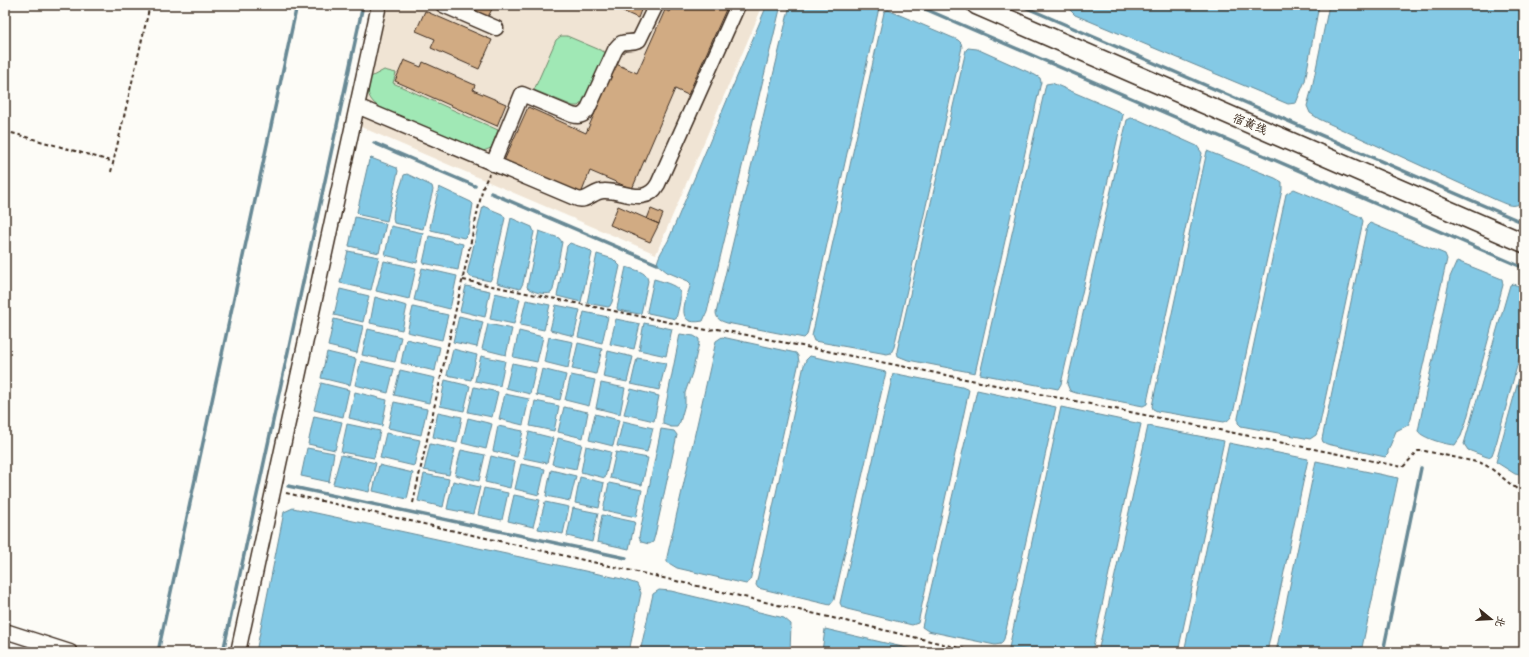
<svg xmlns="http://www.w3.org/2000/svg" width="1529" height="657" font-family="Sriracha,'LXGW WenKai TC',sans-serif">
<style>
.built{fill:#f0e4d4}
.green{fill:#a0e8b5;stroke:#6e896a}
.water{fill:#84c9e5;stroke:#678995}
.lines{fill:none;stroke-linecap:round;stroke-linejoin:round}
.stream{stroke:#678995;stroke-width:3.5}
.building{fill:#d1ab83;stroke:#3b2a1e}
.minor-casing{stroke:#3b2a1e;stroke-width:17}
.major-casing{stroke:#3b2a1e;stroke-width:21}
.path{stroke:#3b2a1e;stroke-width:2;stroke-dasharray:4 3;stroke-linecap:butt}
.minor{stroke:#fdfcf7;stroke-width:14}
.major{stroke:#fdfcf7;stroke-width:18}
.labels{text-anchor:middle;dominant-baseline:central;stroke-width:3;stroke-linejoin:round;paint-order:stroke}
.street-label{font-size:12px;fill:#3b2a1e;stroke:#fdfcf7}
</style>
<rect width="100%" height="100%" fill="#fdfcf7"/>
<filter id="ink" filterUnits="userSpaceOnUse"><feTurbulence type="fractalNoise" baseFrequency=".025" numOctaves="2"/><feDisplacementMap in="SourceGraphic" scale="8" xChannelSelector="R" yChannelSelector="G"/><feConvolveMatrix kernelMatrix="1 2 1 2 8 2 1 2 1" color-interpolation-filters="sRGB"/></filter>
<g filter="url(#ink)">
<!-- built -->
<path class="built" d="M385,5H763L656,254L361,127Z"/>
<!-- green -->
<path class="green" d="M561,36H567L607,53L585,100L578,106H573L534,90L556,40Z
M384,70L396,73L393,83L498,130L491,148L481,152L384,111C369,100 366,96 369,78Z"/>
<!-- water -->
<path class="water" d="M767,5H781L707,312L703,321C673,327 686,299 691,284L688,281L667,272L657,264C658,256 664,248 668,241Z
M790,5H877L879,8L807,335L804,338L727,323C721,321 717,320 716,313Z
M1068,5H1319L1305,81L1296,103L1288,104L1075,15L1068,8Z
M1329,5H1524V200C1515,210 1506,204 1496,200L1319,119L1310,113L1307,106L1312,88Z
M888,10L958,40L961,43L962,47L894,347L891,353L887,354L814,341L812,336L883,17L884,12Z
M968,48L977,49L1035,75L1040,78L1041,82L975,373L908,360L898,356L897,351L966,50Z
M1052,83L1120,112L1123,115L1061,384L1058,389L980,374L1046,84Z
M1131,118L1137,119L1197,146L1202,153L1148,397L1147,404L1143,406L1076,393L1070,391L1067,384L1127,120Z
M1207,151L1275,178L1282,182V190L1234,409C1232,415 1231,420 1224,422L1157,411L1153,409L1152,406Z
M371,158L397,168L398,171L387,221L360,215L357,212L369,160Z
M407,174L432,186L433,190L423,229L394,223C390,212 401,187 404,175Z
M439,187L471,202L473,204L468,234L464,238L431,230L430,227Z
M1294,189L1361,217L1363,221L1319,428L1316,435L1310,439L1241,426L1238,423V418L1286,194Z
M483,206L502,214L505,218L492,277L490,281L471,277L467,274Z
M355,217L386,224L379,253L349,246Z
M511,218L532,227L534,232L523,283L520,289L497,283Z
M1370,223L1445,254L1447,259L1411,419L1408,425L1396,431L1388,451V454L1385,457L1327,444L1323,442L1322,439L1367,226Z
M391,226L423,233L417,263L385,255Z
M539,231L559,238L562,242L553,290L551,293C545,295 531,292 527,287Z
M429,236L463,244L458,270L423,263Z
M570,243L589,250L592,253L581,302L557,296L567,246Z
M348,251L379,257L371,290L340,283Z
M597,254L613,259L620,266L612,302L610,306L608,307L587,303Z
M384,261L416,268L409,299L376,291Z
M1457,261L1502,279L1503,285L1466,422L1461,436L1455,445C1447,445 1422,438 1418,431L1450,277Z
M626,267C634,270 647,271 648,281L642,309L641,313L639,314L618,310L617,308Z
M422,268L457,276L450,309L414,300Z
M654,279C685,288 683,289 676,319L648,313L647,311Z
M1513,284L1524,288V340L1496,444L1492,455L1489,457H1487L1468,450L1464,444L1510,285Z
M466,286L490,291L485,317L460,311Z
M340,289L369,296L363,322L334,315Z
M495,293L520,299L514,324L490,319Z
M375,297L407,306L402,330L370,323Z
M526,300L550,305L544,330L520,325Z
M556,305L580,310L574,336L550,330Z
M413,307L448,315L442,340L407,332Z
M584,312L608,317L602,343L578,337Z
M459,316L483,322L477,347L453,342Z
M334,319L363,326L357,353L328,346Z
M616,319L640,324L634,349L610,344Z
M644,323L672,329L666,356L639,350Z
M488,324L512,329L506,355L482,349Z
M368,329L401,337L395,362L362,355Z
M519,331L543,337L537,362L513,357Z
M680,334L694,336L699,339V343L692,373L685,393V404L680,422L677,427H671L663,424V419Z
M549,337L573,342L568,368L544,362Z
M722,337L796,353L798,356L799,362L750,581L746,584L677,568L667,562V557L716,341Z
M406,339L440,347L435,371L401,363Z
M578,343L602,349L596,374L572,369Z
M453,349L477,355L471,380L447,375Z
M608,351L633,357L627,382L603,377Z
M327,352L356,359L350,385L321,378Z
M481,356L505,361L500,386L475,381Z
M810,356L886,372L834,600L830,605L758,588L756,585L804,365L806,360Z
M637,358L666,363L659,390L631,384Z
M1524,360V469L1522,473L1520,475L1515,474L1496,462Z
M361,361L394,369L388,393L355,385Z
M512,363L536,368L530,394L506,388Z
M542,369L566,375L560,400L536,395Z
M400,370L435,378L429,403L394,395Z
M893,374H897L962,387L969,390L918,623L912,625L847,609L842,607L840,603Z
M571,375L595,380L589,406L565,400Z
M445,380L470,386L464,411L440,406Z
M321,383L349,390L343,417L314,410Z
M601,383L625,388L620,414L596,408Z
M474,387L498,392L492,417L468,412Z
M631,389L659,396L654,421L624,414Z
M977,390L1056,407L1004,639L1001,644L995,645L928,631L922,627Z
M355,392L387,400L382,426L349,418Z
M505,394L529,399L523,425L499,419Z
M535,401L559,406L554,431L530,426Z
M394,402L427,409L421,435L388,428Z
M564,407L588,412L583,438L558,432Z
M1061,407L1141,424L1092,652H1030L1009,648Z
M438,412L462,417L457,443L433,437Z
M595,414L619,420L613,446L589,440Z
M314,416L342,422L335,450L308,444Z
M468,418L492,424L486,449L462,443Z
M623,421L653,428L647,452L617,446Z
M347,424L380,431L374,458L341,452Z
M498,426L523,431L517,457L493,451Z
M1148,426L1224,441L1178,652H1098Z
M661,429L674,431L677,435L655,535L653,542L649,544L641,542L639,537Z
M529,432L553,438L547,463L523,458Z
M386,433L420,440L414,466L380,458Z
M558,438L582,444L576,469L552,464Z
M1229,443L1308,459L1267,652H1184Z
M430,444L455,449L449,475L424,470Z
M586,446L611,452L605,478L581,472Z
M307,448L334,453L329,482L301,476Z
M461,450L485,455L479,481L455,475Z
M616,452L648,458L642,485L610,478Z
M341,455L376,463L369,492L333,484Z
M491,456L515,462L510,488L485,482Z
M1316,461L1398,478L1361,652H1276Z
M521,464L545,469L539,495L515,489Z
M379,465L413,473L407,499L373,491Z
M551,470L576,476L570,501L546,496Z
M424,474L449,479L443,507L418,501Z
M580,477L604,483L599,508L575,503Z
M453,481L480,487L473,514L447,509Z
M609,483L642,490L636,517L603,510Z
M484,488L508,493L502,520L478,515Z
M514,495L540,500L533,527L508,521Z
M545,502L569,507L563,534L538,529Z
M293,508L622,579L637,584L641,593L629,652H256L284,512Z
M573,508L598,513L592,542L567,536Z
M602,515L635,522L629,549L597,542Z
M659,590L671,591L784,618L791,624L790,652H640L653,594Z
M825,629L924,652H822Z"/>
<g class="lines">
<!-- stream -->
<path class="stream" d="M916,5L1524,268
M1020,5L1524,223
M374,143L475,186
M491,193L657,264
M288,486L626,558
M158,652L297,5
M223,652L363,5
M1383,652L1421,468"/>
</g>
<!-- building -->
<path class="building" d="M479,5H494L488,17L476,12Z
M612,5H643L638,18L611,6Z
M672,5H728L688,95L675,89L632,189L590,171L581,194L504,161L528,107L586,133L616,64L637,73L665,10L669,12Z
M425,11L492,40L479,69L431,48L435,39L416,31Z
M404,60L421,67L423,62L475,85L473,90L506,104L497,126L395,81Z
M618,206L659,224L650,242L610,225Z
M651,209L663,214L659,224L647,219Z"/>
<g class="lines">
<defs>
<path id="minor" d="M443,5L496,28
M357,106L575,198C577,199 581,200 584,199C591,197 596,191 604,191C623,190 645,207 658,184L738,5
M493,164L522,94L572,115C579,117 582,116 587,111L615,50C623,37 628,45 639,40L656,5
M5,631L70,652
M238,652L379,5"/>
<path id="major" d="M976,5L1524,243"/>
</defs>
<!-- minor casing -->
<use href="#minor" class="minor-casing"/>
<!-- major casing -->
<use href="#major" class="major-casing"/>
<!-- path -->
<path class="path" d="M5,131L114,162
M111,172L150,5
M463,280L707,330L717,329L1403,467L1418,451H1425L1481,463C1497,470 1508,485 1524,493
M286,493L659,577L977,652
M413,503L483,187L489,174"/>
<!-- minor -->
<use href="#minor" class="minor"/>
<!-- major -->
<use href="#major" class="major"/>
</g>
</g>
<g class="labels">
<!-- street labels -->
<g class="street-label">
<text transform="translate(1250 124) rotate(23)">宿黄线</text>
</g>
</g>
<!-- margin -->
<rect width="1529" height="657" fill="none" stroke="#fdfcf7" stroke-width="20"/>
<rect x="10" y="10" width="1509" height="637" fill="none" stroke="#3b2a1e" stroke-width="1.5" filter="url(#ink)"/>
<!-- north arrow -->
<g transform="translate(1491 619) rotate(108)" stroke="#fdfcf7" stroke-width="3" paint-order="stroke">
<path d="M0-3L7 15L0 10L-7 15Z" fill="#3b2a1e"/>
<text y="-6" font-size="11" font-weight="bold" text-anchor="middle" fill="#3b2a1e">北</text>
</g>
</svg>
